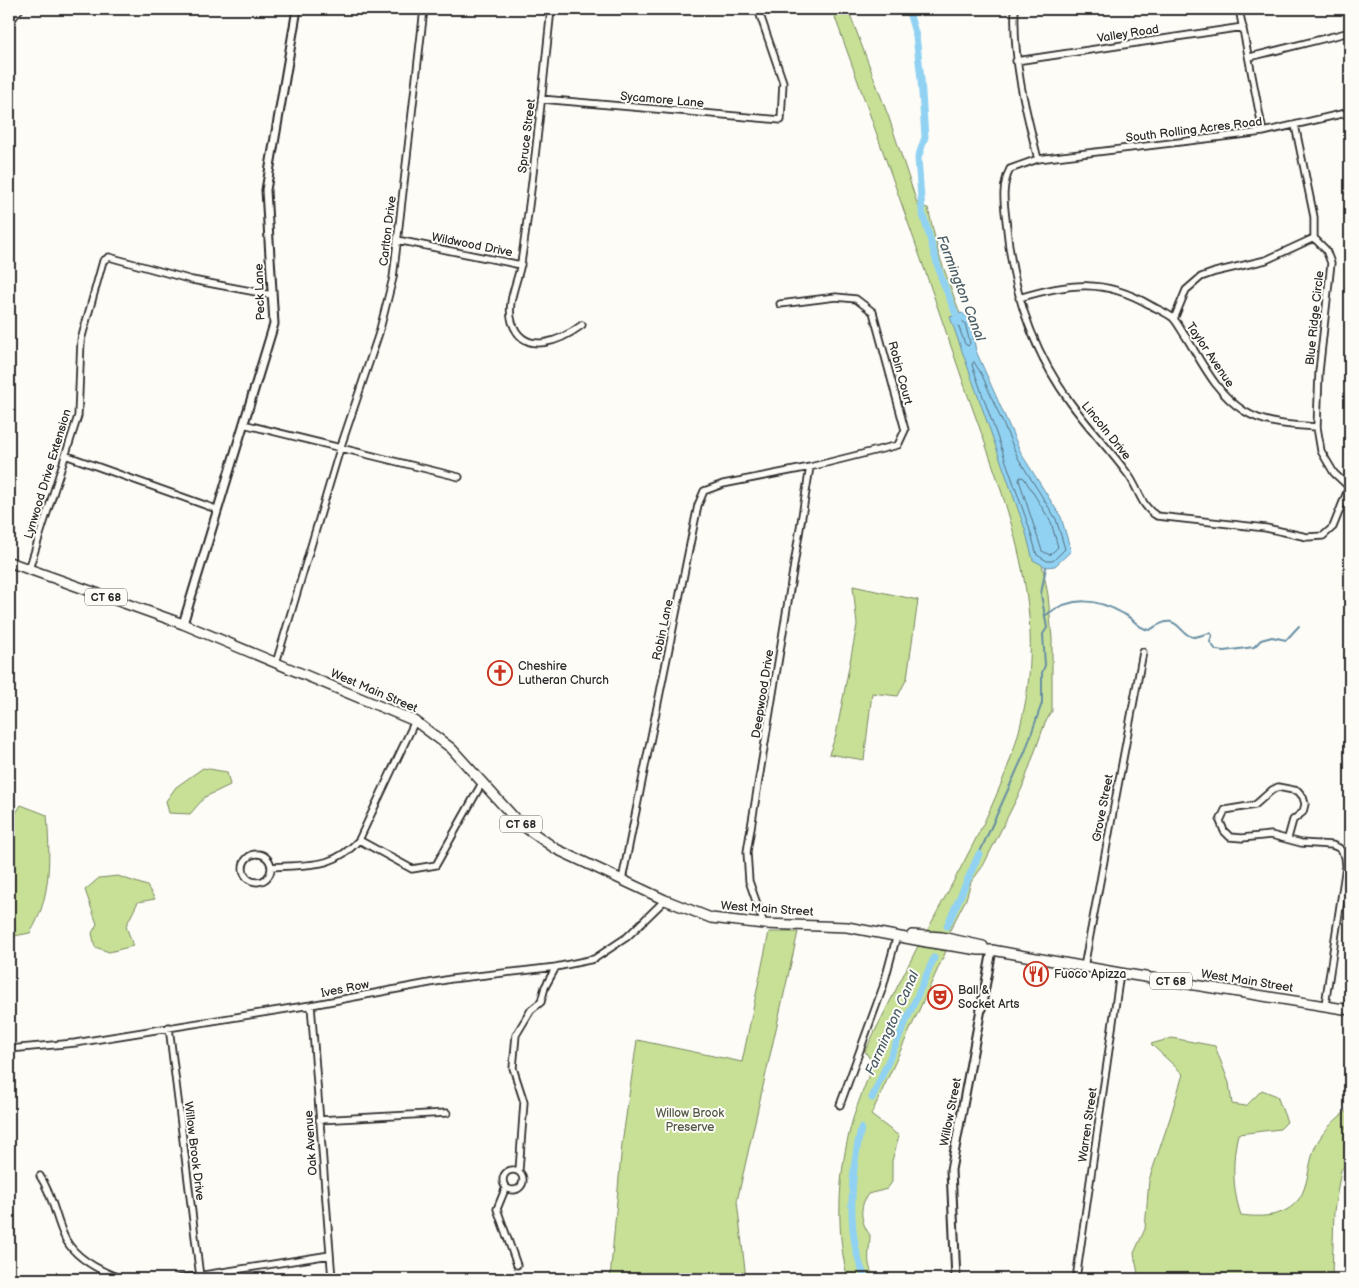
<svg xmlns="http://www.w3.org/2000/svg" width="1359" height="1288" font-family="'Balsamiq Sans',sans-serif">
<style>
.green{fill:#c7e096;stroke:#798660}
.water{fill:#91d2f3;stroke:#688fa3}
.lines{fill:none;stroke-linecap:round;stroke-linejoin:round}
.shore{stroke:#546e7b;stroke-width:1}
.stream{stroke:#688fa3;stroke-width:2}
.canal{stroke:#91d2f3;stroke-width:7}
.minor-casing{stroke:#2b2b2b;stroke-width:9}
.tertiary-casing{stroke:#2b2b2b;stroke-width:11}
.primary-casing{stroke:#2b2b2b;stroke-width:12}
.minor{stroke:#fdfcf7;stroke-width:5.5}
.tertiary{stroke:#fdfcf7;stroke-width:7}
.primary{stroke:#fdfcf7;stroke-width:9}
.labels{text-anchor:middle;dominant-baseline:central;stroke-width:4;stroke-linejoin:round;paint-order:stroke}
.shield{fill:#fdfcf7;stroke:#6a6a68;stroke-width:1}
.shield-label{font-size:11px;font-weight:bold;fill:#2b2b2b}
.street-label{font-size:12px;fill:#2b2b2b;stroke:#fdfcf7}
.poi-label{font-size:12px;fill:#2b2b2b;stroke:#fdfcf7;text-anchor:start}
.park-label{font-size:12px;fill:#525846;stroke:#fdfcf7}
.water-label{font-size:14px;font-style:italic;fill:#4a5d67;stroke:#fdfcf7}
</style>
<rect width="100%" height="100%" fill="#fdfcf7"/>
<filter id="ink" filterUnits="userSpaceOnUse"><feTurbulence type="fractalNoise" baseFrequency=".02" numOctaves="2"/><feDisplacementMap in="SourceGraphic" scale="10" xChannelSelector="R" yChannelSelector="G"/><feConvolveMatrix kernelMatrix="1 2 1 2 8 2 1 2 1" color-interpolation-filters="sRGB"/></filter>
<g filter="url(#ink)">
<!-- green -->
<path class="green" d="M832,9H848L889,118L918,206L928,208L939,255L1007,445L1040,553L1048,595L1052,638V711L1045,723L1022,788L983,866L971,882L966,899L947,936L926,933C965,858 1012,783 1026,699C1046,582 992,469 956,361C916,243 874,126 832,9Z
M853,586L918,600L907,678L898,696L872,693L864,760L829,754L836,735L857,625Z
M203,768L227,772L230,785L205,797L190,814L169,813L166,801L176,787Z
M21,805L47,815C50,855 52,898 30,933L9,937V824Z
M118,876L147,886L155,899L138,902L126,926L133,946L109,952L95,947L92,933L97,924L85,890L99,878Z
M769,932H798L737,1201L746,1279H610L622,1144L637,1040L742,1062Z
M918,946L946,951L871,1115L899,1136L892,1161V1182L887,1189L868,1194C859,1207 860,1222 870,1235C870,1252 864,1266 877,1279H848C836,1236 838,1177 849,1134C854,1110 865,1087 873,1064L865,1051Z
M1172,1038L1215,1046L1229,1083L1232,1104L1246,1106L1262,1090L1277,1096L1287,1122L1280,1129L1238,1134C1232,1160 1232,1189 1241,1215C1263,1218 1290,1217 1302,1194C1309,1179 1309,1160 1316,1145C1323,1131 1337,1117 1350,1109V1160L1341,1170L1334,1211L1332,1277L1327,1279H1139L1134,1253L1145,1229L1149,1180L1170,1118L1183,1074L1151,1044Z"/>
<!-- water -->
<path class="water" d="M962,313L970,319L976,351L1022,455L1061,517L1071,551L1055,566L1046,567L1033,560L1025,529L950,317Z"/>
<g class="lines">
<!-- shore -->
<path class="shore" d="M959,319L965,323L970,343L968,346L965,344L957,322Z
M974,362L982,375L1018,458L1056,519L1065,549L1053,561H1047L1037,555L1029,527L972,365Z
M1021,477L1024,478L1051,522L1058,547L1050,555L1042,551L1019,480Z"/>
<!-- stream -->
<path class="stream" d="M1046,615C1072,596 1096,598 1124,614C1134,619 1137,628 1150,630C1179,609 1177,634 1193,637C1198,637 1204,634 1210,633L1212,635L1210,642L1216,650L1224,651L1254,647L1261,640L1272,637L1286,640L1299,626
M979,854L1025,752L1042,703V673L1045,665L1043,634L1047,628L1041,594L1046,567"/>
<!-- canal -->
<path class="canal" d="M908,9L916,36L921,79L925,137L918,158L922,211L941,277L959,322
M947,926L979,854
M872,1098L934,958
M861,1128C851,1172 845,1237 866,1279"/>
<defs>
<path id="minor" d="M551,9C542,93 534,179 521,263C518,281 506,303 512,322C524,358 562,340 582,325
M1015,9C1013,62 1025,108 1038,159
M1239,9L1263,132
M9,23L20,9
M1250,57L1350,32
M1016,61L1243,27
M541,99L781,120L783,82L758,9
M1295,125L1314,217V238
M1314,238L1326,250L1331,263L1319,372L1317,427L1321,451L1334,473L1349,487
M397,240L521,265
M1019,298C1068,283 1104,278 1150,305C1157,309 1167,313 1173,318C1178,323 1182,332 1186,337C1203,364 1216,393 1244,411C1266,425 1292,425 1317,427
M1174,319L1186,290L1201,277L1215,272L1266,260L1314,238
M243,424L459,477
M65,455L216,509
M1349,487L1333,527L1323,536L1307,537L1266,528L1157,516C1140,506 1139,488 1127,473C1109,449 1088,427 1070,402C1033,351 1013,291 1007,229C1005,207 1000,189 1010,169L1038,159L1263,132L1350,112
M29,569L78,416L81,340L103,261L109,257L192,280L272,295
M276,663L340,449L379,333L393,278L424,9
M1288,838L1293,820L1303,812L1305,804L1303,797L1298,791L1278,787L1272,790L1255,805L1225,810L1220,821L1224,831L1230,837L1242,838L1271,835L1301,843L1332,845L1339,848L1345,856L1346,866L1325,1005
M359,840L412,869L436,865L482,783
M243 868a14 14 0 1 1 28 0a14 14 0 1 1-28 0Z
M271,867C308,864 332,870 359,840L415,721
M622,880L698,505L704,491L723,484L810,467L898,445L905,430L873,312L856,299L836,297L780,304
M764,924L749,881L747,852L810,467
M1084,967L1143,652
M311,1005L332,1279
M169,1027L200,1277
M9,1049L75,1043L311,1005L451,979L556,967L594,959L627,937L665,900
M840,1105L883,987L897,935
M319,1120L447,1113
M503 1180a10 10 0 1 1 20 0a10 10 0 1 1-20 0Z
M519,1171L524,1102L513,1068L516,1035L531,1010L541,1002L545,987L556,967
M40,1176C54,1197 55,1219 66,1240C77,1260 103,1272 122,1279
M506,1187L497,1209L517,1265
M178,1279L330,1255
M1076,1279L1120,973"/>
<path id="tertiary" d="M183,624L274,324L266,190L297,9
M956,1279L951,1170L992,950"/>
<path id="primary" d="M9,562L183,624L415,721L451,748L519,823L556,849L665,900L711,918L764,924L847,927L932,943L979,950H992L1120,973L1350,1010
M912,935L942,937L983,946"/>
</defs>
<!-- minor casing -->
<use href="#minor" class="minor-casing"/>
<!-- tertiary casing -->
<use href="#tertiary" class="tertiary-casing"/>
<!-- primary casing -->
<use href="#primary" class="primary-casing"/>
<!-- minor -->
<use href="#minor" class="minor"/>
<!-- tertiary -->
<use href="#tertiary" class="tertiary"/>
<!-- primary -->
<use href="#primary" class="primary"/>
</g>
</g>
<!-- icons -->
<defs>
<symbol id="church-ring" viewBox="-11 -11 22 22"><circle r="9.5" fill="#fdfcf7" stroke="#c8321e" stroke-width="1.5"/><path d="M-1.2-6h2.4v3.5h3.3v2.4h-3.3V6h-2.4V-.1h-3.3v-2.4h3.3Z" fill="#c8321e"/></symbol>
<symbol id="restaurant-ring" viewBox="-11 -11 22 22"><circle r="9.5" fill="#fdfcf7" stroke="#c8321e" stroke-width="1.5"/><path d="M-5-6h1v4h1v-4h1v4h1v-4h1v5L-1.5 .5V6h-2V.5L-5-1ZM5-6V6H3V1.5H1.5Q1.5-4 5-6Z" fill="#c8321e"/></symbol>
<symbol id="theatre-ring" viewBox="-11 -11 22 22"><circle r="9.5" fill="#fdfcf7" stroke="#c8321e" stroke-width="1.5"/><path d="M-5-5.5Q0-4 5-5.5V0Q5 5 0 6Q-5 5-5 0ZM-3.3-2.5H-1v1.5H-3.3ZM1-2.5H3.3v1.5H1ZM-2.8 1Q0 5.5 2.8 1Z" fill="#c8321e"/></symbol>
</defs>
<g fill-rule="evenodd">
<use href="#church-ring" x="486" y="659" width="28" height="28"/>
<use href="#restaurant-ring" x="1022" y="960" width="28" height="28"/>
<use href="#theatre-ring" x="926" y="983" width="28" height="28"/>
</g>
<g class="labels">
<!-- shield labels -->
<g class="shield">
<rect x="85" y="588.5" width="42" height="17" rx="4"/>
<rect x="500" y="815.5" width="42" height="17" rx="4"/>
<rect x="1150" y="972.5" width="42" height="17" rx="4"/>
</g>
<g class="shield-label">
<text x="106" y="597">CT 68</text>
<text x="521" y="824">CT 68</text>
<text x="1171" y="981">CT 68</text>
</g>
<!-- street labels -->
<g class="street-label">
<text transform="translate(1128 34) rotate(-9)">Valley Road</text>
<text transform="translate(662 100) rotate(5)">Sycamore Lane</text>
<text transform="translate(1194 130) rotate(-7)">South Rolling Acres Road</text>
<text transform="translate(527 136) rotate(-83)">Spruce Street</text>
<text transform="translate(388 231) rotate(-83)">Carlton Drive</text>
<text transform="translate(472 245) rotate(11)">Wildwood Drive</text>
<text transform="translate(260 292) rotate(-92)">Peck Lane</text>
<text transform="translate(1315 318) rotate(-84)">Blue Ridge Circle</text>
<text transform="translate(1210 355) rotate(56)">Taylor Avenue</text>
<text transform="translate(900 373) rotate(75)">Robin Court</text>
<text transform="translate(1106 431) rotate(51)">Lincoln Drive</text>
<text transform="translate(48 474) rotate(-73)">Lynwood Drive Extension</text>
<text transform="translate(663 630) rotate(-78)">Robin Lane</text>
<text transform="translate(374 691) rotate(23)">West Main Street</text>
<text transform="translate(763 694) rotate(-81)">Deepwood Drive</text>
<text transform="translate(1103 808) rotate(-79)">Grove Street</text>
<text transform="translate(767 909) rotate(4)">West Main Street</text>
<text transform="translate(1247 981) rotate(9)">West Main Street</text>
<text transform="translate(345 989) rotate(-11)">Ives Row</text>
<text transform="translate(951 1112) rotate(-79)">Willow Street</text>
<text transform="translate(1088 1125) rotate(-82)">Warren Street</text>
<text transform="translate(311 1143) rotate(-94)">Oak Avenue</text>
<text transform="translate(194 1151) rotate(83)">Willow Brook Drive</text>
</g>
<!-- poi labels -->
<g class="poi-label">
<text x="518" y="666">Cheshire<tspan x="518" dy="14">Lutheran Church</tspan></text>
<text x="1054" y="974">Fuoco Apizza</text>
<text x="958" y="990">Ball &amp;<tspan x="958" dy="14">Socket Arts</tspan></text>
</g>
<!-- park labels -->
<g class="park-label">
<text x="690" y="1113">Willow Brook<tspan x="690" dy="14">Preserve</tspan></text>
</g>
<!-- water labels -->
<g class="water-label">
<text transform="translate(961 288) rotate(69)">Farmington Canal</text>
<text transform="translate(892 1023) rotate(-66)">Farmington Canal</text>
</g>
</g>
<!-- margin -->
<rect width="1359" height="1288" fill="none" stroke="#fdfcf7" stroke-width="30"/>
<rect x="15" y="15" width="1329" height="1258" fill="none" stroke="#2b2b2b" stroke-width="2" filter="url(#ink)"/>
</svg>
